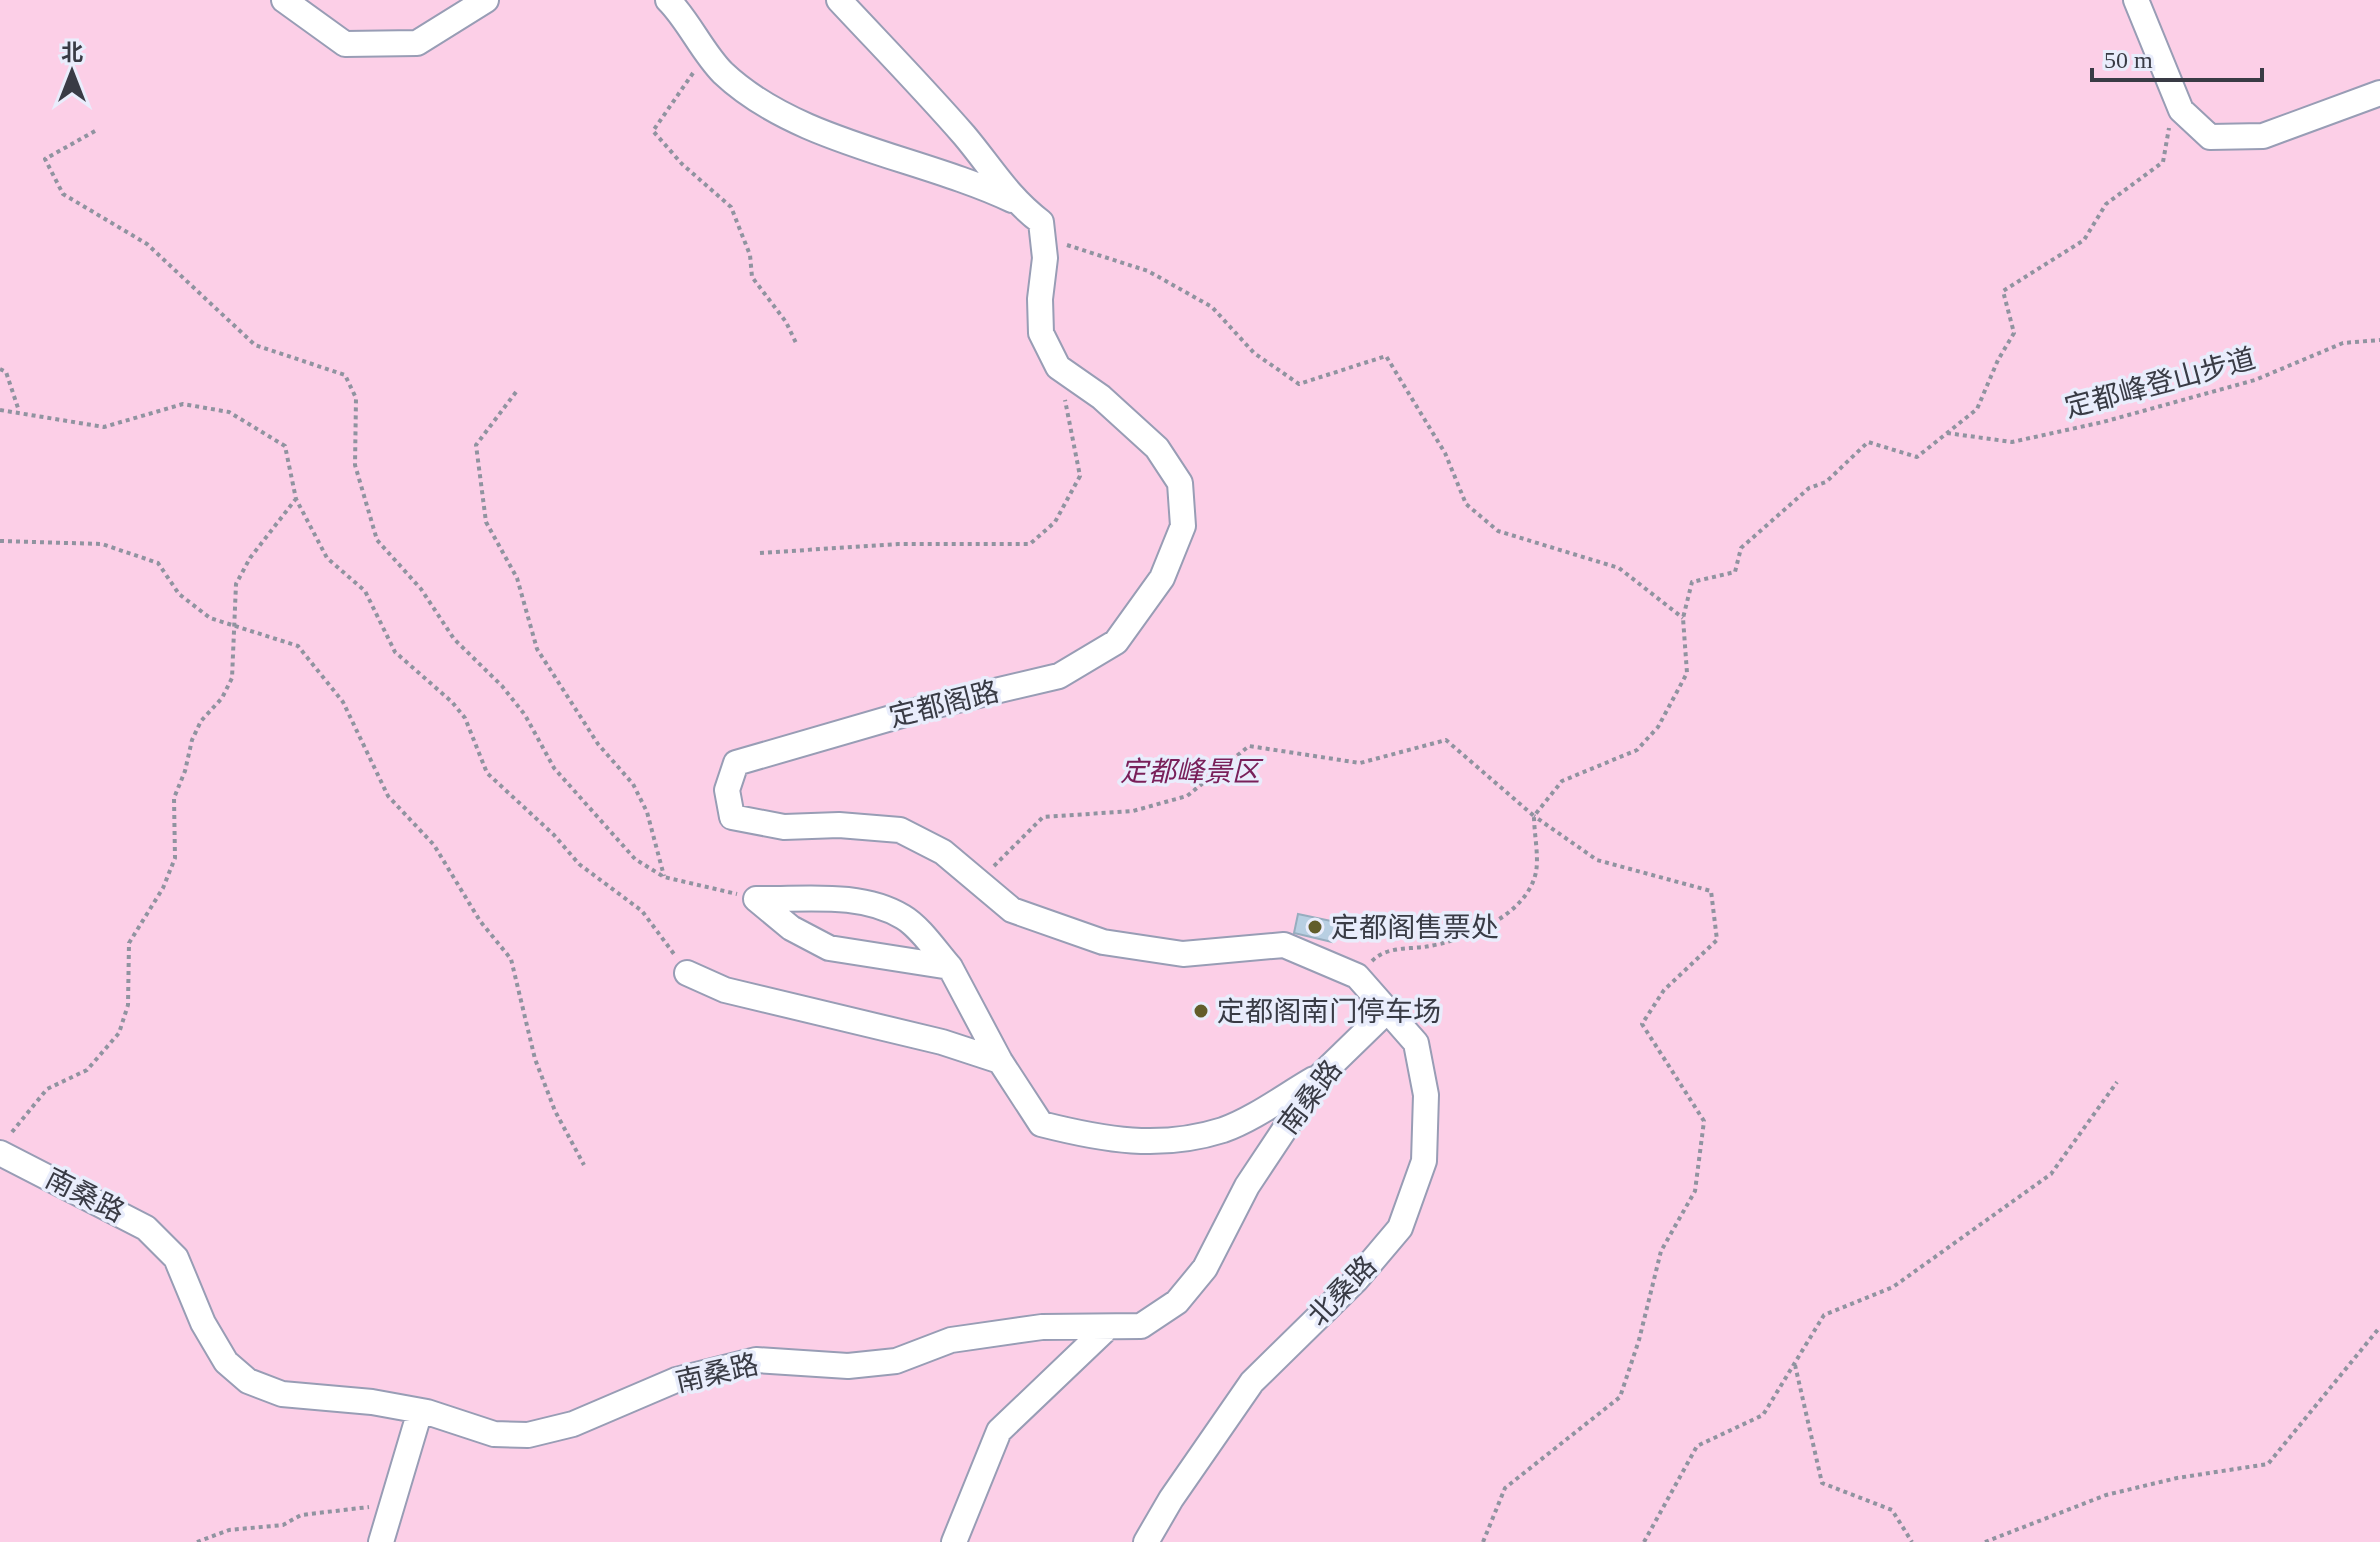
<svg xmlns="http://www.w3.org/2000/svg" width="2380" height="1542" font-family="'Times New Roman','Noto Sans SC',serif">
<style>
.green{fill:#fccfe7}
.building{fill:#b8cfe2;stroke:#97adbf;stroke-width:2}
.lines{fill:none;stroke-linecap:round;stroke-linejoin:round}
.minor-casing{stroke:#989db5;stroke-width:28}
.path{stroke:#9093a0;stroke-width:4;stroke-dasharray:4 4;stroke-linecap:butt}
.minor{stroke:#fff;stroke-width:24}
.poi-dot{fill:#625d2a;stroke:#e9edfc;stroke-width:3}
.labels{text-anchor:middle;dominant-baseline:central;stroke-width:7;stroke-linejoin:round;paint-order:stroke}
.street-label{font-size:28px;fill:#393b45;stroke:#e9edfc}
.park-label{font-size:28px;font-style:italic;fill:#79205a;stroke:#e9edfc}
.poi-label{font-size:28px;fill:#393b45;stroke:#e9edfc;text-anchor:start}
</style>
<rect width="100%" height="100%" fill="#e9edfc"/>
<!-- green -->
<path class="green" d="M0,0H2380V1542H0Z"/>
<!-- building -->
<path class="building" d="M1298,914L1336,922L1332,942L1294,933Z"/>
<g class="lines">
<defs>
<path id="minor" d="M284,0L345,44L417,43L486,0
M668,0C689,21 702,52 723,73C797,143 921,157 1012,200
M839,0C881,45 924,89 964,135C991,167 1007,196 1041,222L1045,258L1040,299L1041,333L1058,367L1101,397L1157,448L1180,483L1183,526L1162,578L1116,642L1059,676L936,705L736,763L727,790L732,817L784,827L839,825L900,830L943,852L1012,910L1103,942L1183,954L1284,945L1357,976L1416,1043L1426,1095L1424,1161L1400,1228L1356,1280L1252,1382L1171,1499L1146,1542
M2136,0L2181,110L2210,137L2263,136L2380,93
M950,967C936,951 920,927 903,917C860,891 803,900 756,899L791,928L829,948L950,967L1000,1061L1041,1124C1104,1140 1160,1150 1223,1130C1254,1119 1286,1095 1314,1079
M687,973L725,990L942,1042L1000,1061
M0,1153L146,1228L176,1258L203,1323L226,1362L248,1381L282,1394L372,1402L427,1412L494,1434L528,1435L573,1424L676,1380L756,1360L848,1366L896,1361L951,1340L1042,1327L1141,1326L1177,1302L1205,1268L1247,1186L1320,1076L1389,1009
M381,1542L420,1411
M954,1542L999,1431L1108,1327"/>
</defs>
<!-- minor casing -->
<use href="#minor" class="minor-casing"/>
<!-- path -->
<path class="path" d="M693,73L653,131L682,164L731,207L750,255L752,277L786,322L797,345
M95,131L45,159L63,194L147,244L255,345L345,375L356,398L355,465L377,540L421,589L454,639L502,686L525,715L554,768L635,859L664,877L737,894
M1067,245L1148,271L1212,307L1254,353L1299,384L1386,356L1445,453L1466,504L1498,531L1619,568L1683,618
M0,369L6,372L19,411
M516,392L476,445L486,522L517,578L537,649L598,744L633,784L647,812L664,876
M0,410L104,427L183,404L229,412L285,446L296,499L327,558L365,591L395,652L452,702L465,718L487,773L554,835L579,864L642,911L674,954
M1947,433L2012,442L2103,422L2255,380L2343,343L2380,340
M0,541L102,544L158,563L179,594L210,618L298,646L343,702L388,796L434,845L480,921L511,959L535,1059L555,1111L584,1165
M760,553L898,544H1030L1055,522L1080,476L1065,400
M994,866L1043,817L1133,811L1187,796L1249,746L1360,763L1446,740L1534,816L1562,781L1637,750L1658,727L1687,673L1683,618L1692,582L1735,572L1741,548L1809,488L1826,482L1868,442L1917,457L1977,409L1998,360L2014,333L2003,291L2084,240L2106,204L2163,162L2169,128
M1372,961C1386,947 1406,949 1424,947C1464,941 1527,916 1536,872C1539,856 1534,833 1534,816
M12,1132L47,1089L87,1070L119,1033L128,1005L129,943L163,888L175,858L174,798L185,771L192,740L201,721L222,698L232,678L236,584L250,558L295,500
M1795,1365L1822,1483L1892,1510L1912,1542
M197,1542L229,1530L283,1525L301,1515L369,1507
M1483,1542L1505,1488L1620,1397L1639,1340L1661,1251L1695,1191L1704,1121L1642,1024L1664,990L1717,940L1711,891L1597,860L1534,816
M1644,1542L1697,1446L1763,1415L1824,1315L1893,1287L2051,1174L2117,1082
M1985,1542L2106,1495L2177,1478L2268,1464L2380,1327"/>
<!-- minor -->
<use href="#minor" class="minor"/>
</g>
<!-- markers -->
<g class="poi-dot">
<circle cx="1315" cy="927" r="8"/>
<circle cx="1201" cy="1011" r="8"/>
</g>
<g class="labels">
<!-- street labels -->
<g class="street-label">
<text transform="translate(2160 383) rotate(-15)">定都峰登山步道</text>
<text transform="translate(944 704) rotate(-14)">定都阁路</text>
<text transform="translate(1310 1097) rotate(-53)">南桑路</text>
<text transform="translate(85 1195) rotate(27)">南桑路</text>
<text transform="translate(1342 1291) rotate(-46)">北桑路</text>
<text transform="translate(717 1373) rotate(-13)">南桑路</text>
</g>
<!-- park labels -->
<g class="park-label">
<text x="1190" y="771">定都峰景区</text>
</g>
<!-- poi labels -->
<g class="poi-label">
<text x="1331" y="927">定都阁售票处</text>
<text x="1217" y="1011">定都阁南门停车场</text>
</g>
</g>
<!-- north arrow -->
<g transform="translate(72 72)" stroke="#e9edfc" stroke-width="6" paint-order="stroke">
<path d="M0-6L14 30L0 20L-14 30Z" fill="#393b45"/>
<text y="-12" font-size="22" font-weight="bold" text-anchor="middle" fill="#393b45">北</text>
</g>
<!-- scale -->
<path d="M2092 68v12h170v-12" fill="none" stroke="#393b45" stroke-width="4"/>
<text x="2104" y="68" font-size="24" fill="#393b45" stroke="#e9edfc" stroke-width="6" paint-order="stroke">50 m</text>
</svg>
